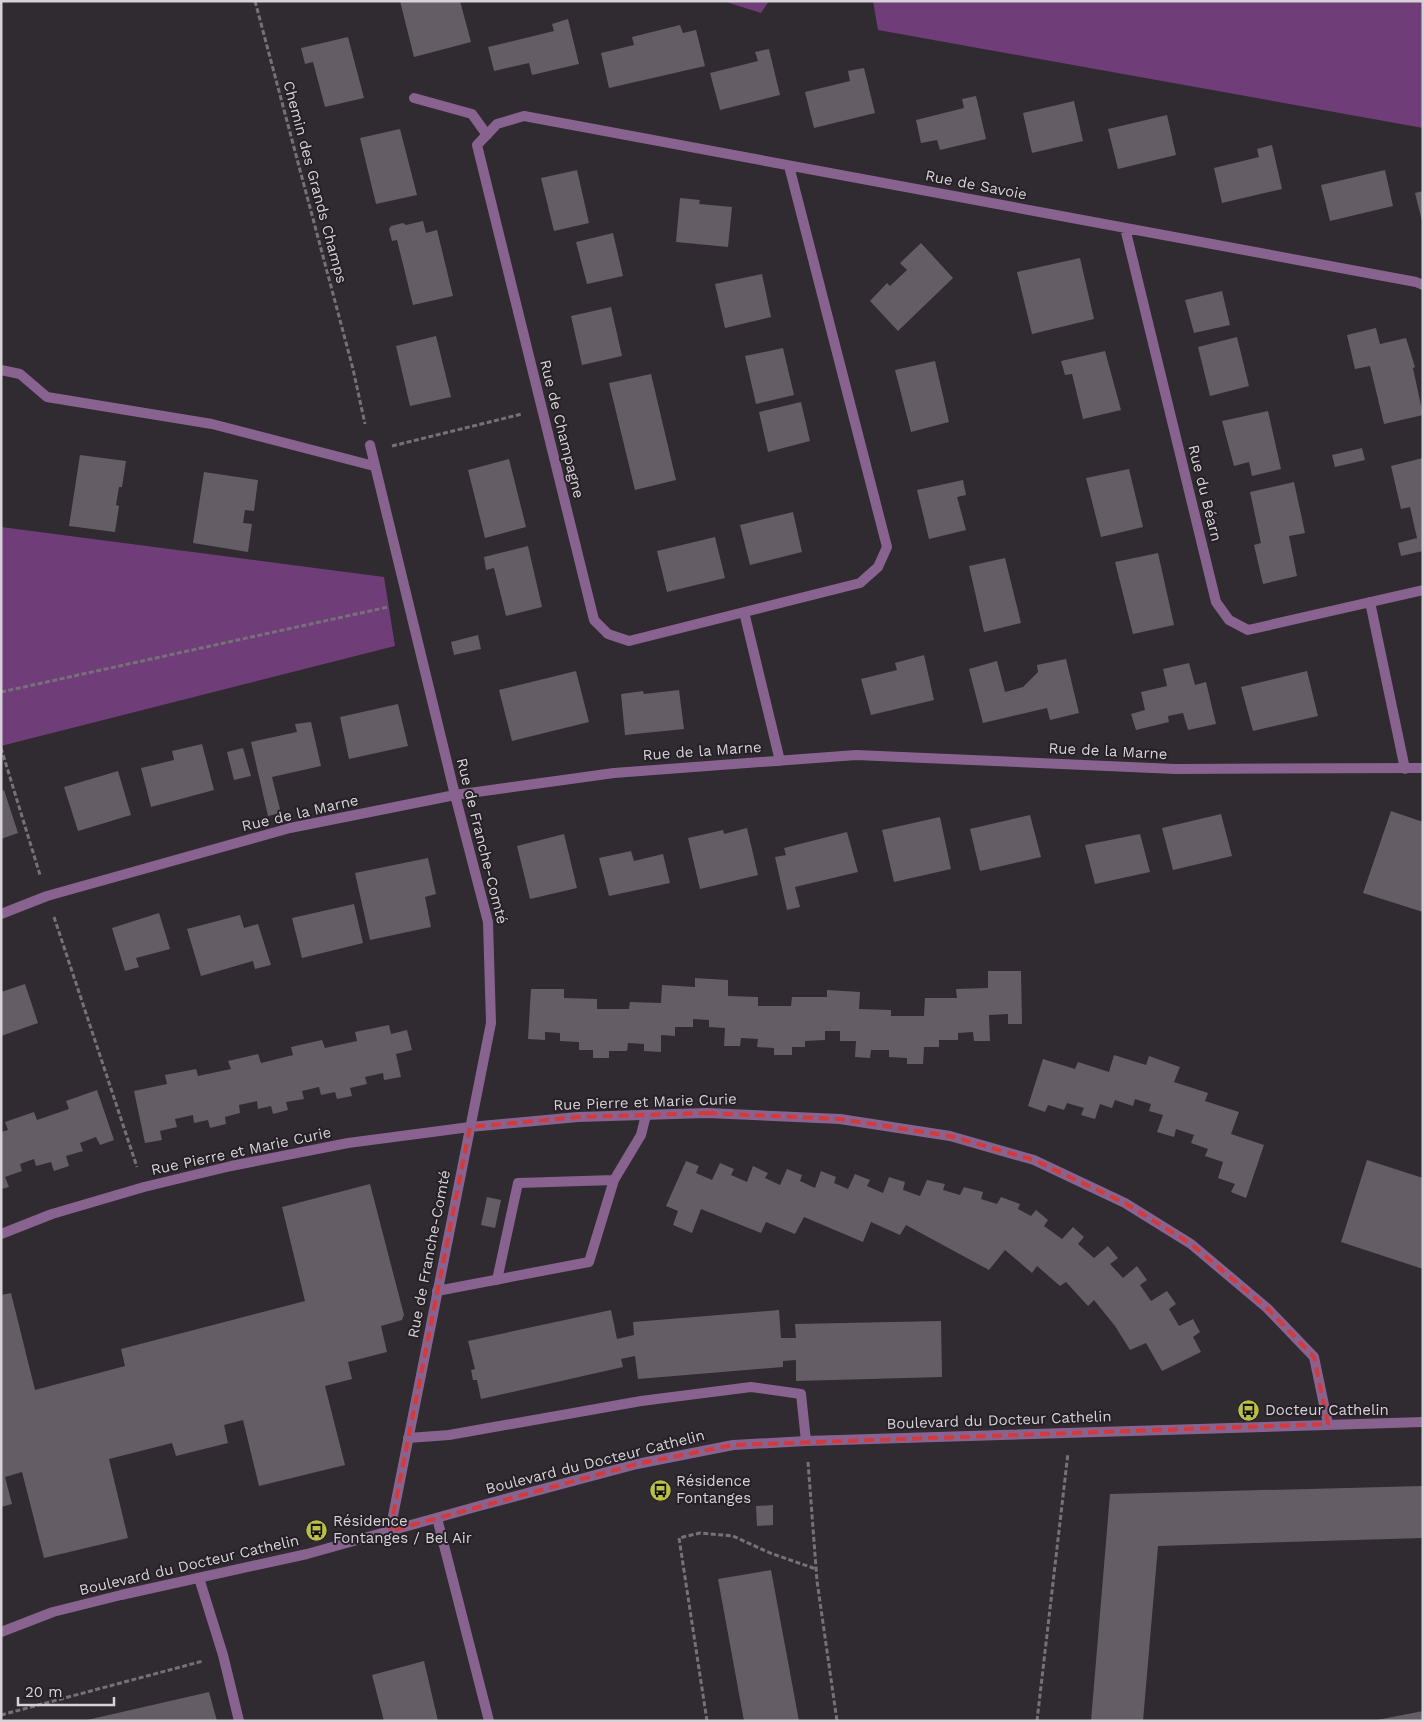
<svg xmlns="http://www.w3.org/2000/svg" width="1424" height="1722" font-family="'Work Sans',sans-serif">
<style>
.green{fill:#6f3d78}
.building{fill:#655d66}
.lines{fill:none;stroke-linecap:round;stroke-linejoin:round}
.path{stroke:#767177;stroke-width:3;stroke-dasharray:5 2.5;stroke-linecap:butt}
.service{stroke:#89638f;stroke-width:10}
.minor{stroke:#89638f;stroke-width:10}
.marked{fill:none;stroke:#d6393a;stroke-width:4;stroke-dasharray:10 6;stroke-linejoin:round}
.labels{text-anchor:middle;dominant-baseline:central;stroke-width:4;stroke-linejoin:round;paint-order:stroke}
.street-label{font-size:15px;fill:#d6d2d7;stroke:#262027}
.poi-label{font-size:15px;fill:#d6d2d7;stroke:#262027;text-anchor:start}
</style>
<rect width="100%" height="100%" fill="#302a31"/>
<!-- green -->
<path class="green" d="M723,1H769L761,13Z
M873,1H1423V128L878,30Z
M1,527L384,577L395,646L1,746Z"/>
<!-- building -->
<path class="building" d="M400,1H460L471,42L414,57Z
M568,19L579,64L532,75L529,63L494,71L488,47L554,31L552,24Z
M680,25L683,33L696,30L705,66L609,88L601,53L634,45L632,37Z
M348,37L364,98L325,107L313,62L305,64L301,48Z
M769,49L780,95L720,110L710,73L758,61L755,52Z
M864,68L875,113L814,128L805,92L850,81L848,71Z
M976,96L986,139L940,150L937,140L921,143L916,120L964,108L962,99Z
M1074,101L1083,141L1032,153L1023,113Z
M1167,115L1176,155L1118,169L1108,129Z
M400,129L417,195L376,204L360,138Z
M1272,145L1282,189L1222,203L1214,168L1259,157L1257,149Z
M577,170L589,223L554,231L541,178Z
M1385,170L1393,206L1330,221L1321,185Z
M1423,191V221H1422L1415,193Z
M680,198L700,200L699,204L732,207L728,247L676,242Z
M423,221L426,233L437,230L453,296L413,305L397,240L392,241L389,229L391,226L403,223L406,225Z
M613,233L623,276L587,284L576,242Z
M921,243L953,278L898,331L870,301L887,283L890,286L907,270L900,263Z
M1080,258L1094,319L1032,334L1017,272Z
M762,274L771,317L725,328L715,284Z
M1222,291L1230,325L1194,333L1185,300Z
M611,307L622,356L582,365L571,316Z
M1376,328L1380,344L1406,338L1415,367L1413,368L1423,415L1384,424L1370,366L1355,369L1347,335Z
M436,336L451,397L410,406L396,346Z
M1237,337L1249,386L1210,396L1198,347Z
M783,348L794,395L756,404L745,356Z
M1105,351L1121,410L1083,419L1072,374L1065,375L1061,361Z
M935,361L949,422L911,432L895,370Z
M651,374L676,480L635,490L609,383Z
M801,402L810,441L768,452L759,412Z
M1268,411L1281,469L1252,476L1249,462L1234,466L1222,421Z
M1362,448L1365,460L1335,467L1332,455Z
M80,455L126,461L122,487H119L116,505L119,506L115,532L69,526Z
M1423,458V551L1401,556L1398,543L1417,538L1410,507L1401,509L1391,466Z
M509,459L526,527L485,538L468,470Z
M1129,469L1143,527L1101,537L1086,478Z
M204,472L258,480L254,511L245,510L243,523L252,524L248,552L193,543Z
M963,480L966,495L957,497L966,530L929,539L917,490Z
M1294,482L1305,533L1289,536L1297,576L1263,584L1254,545L1261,543L1250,492Z
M793,512L802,552L750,565L740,525Z
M715,537L725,578L667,592L657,551Z
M528,546L542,607L506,616L494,568L486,570L484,557Z
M1158,553L1174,625L1133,634L1115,562Z
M1005,558L1021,623L984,632L969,566Z
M478,635L481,649L454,655L451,642Z
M924,655L934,700L871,715L861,679L897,670L895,663Z
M1066,659L1079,713L1050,720L1047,708L983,723L969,669L997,661L1005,692L1023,687L1038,672L1037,665Z
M1189,663L1195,685L1206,682L1216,724L1188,730L1183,713L1168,716L1169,722L1136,730L1131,714L1145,710L1141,692L1167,686L1163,669Z
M576,671L589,722L512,741L499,690Z
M1307,671L1318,716L1253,731L1241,687Z
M679,690L684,729L625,735L621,694L643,691L644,694Z
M398,704L408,746L349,759L340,717Z
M311,722L321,766L272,777L281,813L268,816L251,742L297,732L295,724Z
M202,744L214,790L151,807L141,768L174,760L172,751Z
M243,748L251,776L234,780L227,752Z
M118,771L131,815L78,831L64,787Z
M4,790L18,833L1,839V791Z
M1391,811L1423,822V912L1363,893Z
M1221,814L1232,856L1173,870L1162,828Z
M1030,815L1041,857L980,871L970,829Z
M940,817L951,869L894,882L882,830Z
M747,828L758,875L700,889L688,838L723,830L724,834Z
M847,832L858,872L795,887L800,907L787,910L775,857L786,855L784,848Z
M564,834L577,888L530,899L517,846Z
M1140,834L1150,872L1095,884L1085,845Z
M631,851L634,861L663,854L670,883L609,896L599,858Z
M428,858L436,894L425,897L431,927L370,940L355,873Z
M354,904L363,943L302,958L292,918Z
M159,913L170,949L136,958L139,967L125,971L112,928Z
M240,915L244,928L258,924L271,965L255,969L253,961L201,976L187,929Z
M988,971H1021L1022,1024H1008V1014L989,1015L990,1041H974L973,1032L958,1033V1040H939V1047H924L923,1064H907V1058L889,1057V1050H871L870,1058L855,1057L856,1041H840V1031H825V1040L805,1041V1047H792V1055H774V1048L757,1047L758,1039L741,1038L740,1046H724L725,1028L709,1027V1020L693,1019V1027H675V1036L661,1035V1052L644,1051V1044L628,1043L627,1051H609V1058H593V1050H579V1042L560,1041V1033L545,1032V1040L528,1039L531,989H564V998L597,999V1009H629L630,1002L661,1003L662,985L695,987V978L728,980V996L758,997V1006H791L792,997H827V990L860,992L859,1009L891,1010V1016H924L925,998H957L956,989L988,988Z
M25,984L38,1023L1,1036V992Z
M389,1025L391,1034L407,1030L412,1050L396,1054L401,1077L384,1080L383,1073L365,1077L367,1084L350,1088L352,1096L337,1099L335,1092L321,1095L319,1087L302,1091L304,1099L286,1102L288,1110L273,1114L271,1106L258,1109L257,1101L239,1105L240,1113L225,1117L226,1124L210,1128L208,1120L194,1123L193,1115L175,1119L177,1127L160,1131L162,1140L145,1143L134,1091L167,1084L165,1075L196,1069L198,1076L231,1069L228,1061L258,1054L261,1063L293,1055L291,1047L322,1040L325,1048L357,1041L355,1032Z
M1114,1055L1146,1065L1149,1056L1180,1067L1174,1082L1208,1093L1205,1101L1239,1112L1231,1134L1264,1145L1246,1198L1231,1192L1235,1184L1218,1178L1223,1162L1205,1156L1208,1149L1191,1143L1194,1135L1176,1129L1174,1137L1157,1132L1163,1115L1149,1111L1151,1104L1135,1099L1133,1106L1115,1100L1112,1108L1100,1104L1095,1119L1081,1115L1084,1108L1067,1103L1064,1110L1048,1105L1045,1112L1028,1106L1043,1059L1075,1069L1078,1062L1109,1072Z
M97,1090L114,1140L100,1145L96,1137L80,1143L83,1151L66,1156L69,1166L54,1171L51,1162L36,1166L34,1159L20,1164L22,1171L5,1177L9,1187L1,1189V1132L8,1130L5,1122L34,1112L37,1120L69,1109L66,1101Z
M1367,1160L1423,1178V1269L1341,1242Z
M686,1161L699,1166L696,1173L712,1180L720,1163L734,1169L731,1175L747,1182L753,1166L768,1173L765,1178L780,1185L787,1169L802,1175L800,1181L815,1188L821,1171L836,1177L834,1183L848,1189L855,1174L870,1180L867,1186L883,1193L889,1177L905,1182L903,1190L920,1196L927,1180L945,1184L943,1190L960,1195L964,1187L983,1192L981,1199L997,1204L1001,1197L1020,1204L1018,1209L1031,1216L1036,1210L1048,1220L1044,1226L1062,1239L1073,1227L1084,1237L1078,1244L1094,1258L1108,1246L1118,1258L1110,1264L1123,1278L1137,1266L1147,1280L1140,1285L1151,1301L1167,1291L1176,1304L1169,1309L1179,1326L1193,1319L1200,1332L1193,1337L1201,1352L1162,1371L1146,1343L1130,1350L1115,1326L1094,1300L1088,1306L1066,1282L1060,1286L1037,1266L1032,1273L1005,1250L989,1270L906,1225L900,1235L871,1222L863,1242L804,1217L795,1234L766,1222L761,1233L701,1209L692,1233L673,1225L678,1211L666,1206Z
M370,1184L404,1315L402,1320L381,1326L387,1352L348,1362L352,1379L325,1386L345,1465L259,1486L243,1420L224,1425L228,1443L176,1456L172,1443L109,1459L128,1538L44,1558L22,1472L5,1477L12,1504L1,1507V1295L11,1293L35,1390L125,1366L121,1349L305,1301L282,1207Z
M487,1197L501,1200L495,1228L481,1225Z
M611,1310L617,1339L634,1335L633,1322L779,1310L781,1338H796L795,1324L941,1321L942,1377L796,1381V1360L783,1361V1367L638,1379L635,1356L621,1359L623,1367L481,1399L477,1380H473L471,1370L475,1369L468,1341Z
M1423,1486V1538L1158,1546L1143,1721H1091L1110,1494Z
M773,1505V1525L757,1526L756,1506Z
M771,1570L799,1721H744L718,1579Z
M424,1661L438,1721H384L372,1675Z
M209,1692L217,1721H87V1720Z
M1423,1711V1721H1377V1720Z"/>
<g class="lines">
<!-- path -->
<path class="path" d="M255,1L353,369L365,424
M392,446L522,414
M1,692L388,607
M1,748L40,875
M54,917L137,1167
M808,1462L817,1581L837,1721
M1,1715L203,1661
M707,1721L679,1538L700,1533L733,1536L770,1553L816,1569
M1037,1721L1068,1453"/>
<!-- service -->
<path class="service" d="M414,98L472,114L487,135
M1,370L20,374L47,397L212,424L374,466
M497,1280L518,1183L614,1180
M437,1291L589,1262L614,1180L641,1135L646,1115
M408,1438L449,1435L641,1401L751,1387L801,1394L806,1441
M437,1518L489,1721
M199,1578L223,1655L239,1721"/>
<!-- minor -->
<path class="minor" d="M789,166L887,547L878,567L860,583L629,641L608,634L594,620L477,145L497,124L524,116L1416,282L1423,285
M1125,228L1216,602L1229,620L1248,630L1423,590
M370,445L455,795L488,922L491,1023L390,1531
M1370,602L1405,769
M744,612L780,761
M1,914L47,896L290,828L455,795L614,773L856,755L1175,769L1423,768
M1,1234L52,1214L144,1187L231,1166L348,1143L470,1127L578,1117L707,1113L840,1119L950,1136L1034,1160L1125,1203L1191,1244L1267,1308L1314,1357L1328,1424
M1,1632L53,1612L121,1595L307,1554L479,1506L637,1464L733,1445L806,1441L1423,1422"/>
</g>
<!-- marked area -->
<path class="marked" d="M707,1113L840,1119L950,1136L1034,1160L1125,1203L1191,1244L1267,1308L1314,1357L1328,1424L733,1445L637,1464L390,1531L470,1127L578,1117Z"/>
<!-- icons -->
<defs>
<symbol id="bus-disc" viewBox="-11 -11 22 22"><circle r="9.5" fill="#bac045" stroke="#262027"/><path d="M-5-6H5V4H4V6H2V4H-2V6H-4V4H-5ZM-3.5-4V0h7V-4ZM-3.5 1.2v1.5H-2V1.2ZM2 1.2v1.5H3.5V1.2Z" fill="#111"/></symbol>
</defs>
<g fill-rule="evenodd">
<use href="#bus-disc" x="1236" y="1398" width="25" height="25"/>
<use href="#bus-disc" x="648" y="1478" width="25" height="25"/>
<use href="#bus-disc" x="304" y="1518" width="25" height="25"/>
</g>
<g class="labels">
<!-- street labels -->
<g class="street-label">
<text transform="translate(315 182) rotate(75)">Chemin des Grands Champs</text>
<text transform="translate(976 185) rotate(11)">Rue de Savoie</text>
<text transform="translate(562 429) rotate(76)">Rue de Champagne</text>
<text transform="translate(1205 493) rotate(76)">Rue du Béarn</text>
<text transform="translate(702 751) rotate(-4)">Rue de la Marne</text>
<text transform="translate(1108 751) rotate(3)">Rue de la Marne</text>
<text transform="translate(300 813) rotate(-13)">Rue de la Marne</text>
<text transform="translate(482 841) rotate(76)">Rue de Franche-Comté</text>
<text transform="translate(645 1102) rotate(-2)">Rue Pierre et Marie Curie</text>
<text transform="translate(241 1151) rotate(-12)">Rue Pierre et Marie Curie</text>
<text transform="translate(429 1254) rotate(-79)">Rue de Franche-Comté</text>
<text transform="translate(999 1420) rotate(-2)">Boulevard du Docteur Cathelin</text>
<text transform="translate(595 1462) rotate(-14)">Boulevard du Docteur Cathelin</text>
<text transform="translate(189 1565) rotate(-13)">Boulevard du Docteur Cathelin</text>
</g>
<!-- poi labels -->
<g class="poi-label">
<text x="1265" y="1410">Docteur Cathelin</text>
<text x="676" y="1481">Résidence<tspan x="676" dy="17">Fontanges</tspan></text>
<text x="333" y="1521">Résidence<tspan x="333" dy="17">Fontanges / Bel Air</tspan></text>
</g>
</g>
<!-- border -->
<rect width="1424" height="1722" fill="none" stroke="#d6d2d7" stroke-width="5"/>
<!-- scale -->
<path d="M18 1697v8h96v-8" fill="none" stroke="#d6d2d7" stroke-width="2.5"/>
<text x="25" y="1697" font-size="15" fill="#d6d2d7" stroke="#262027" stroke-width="4" paint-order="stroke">20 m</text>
</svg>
